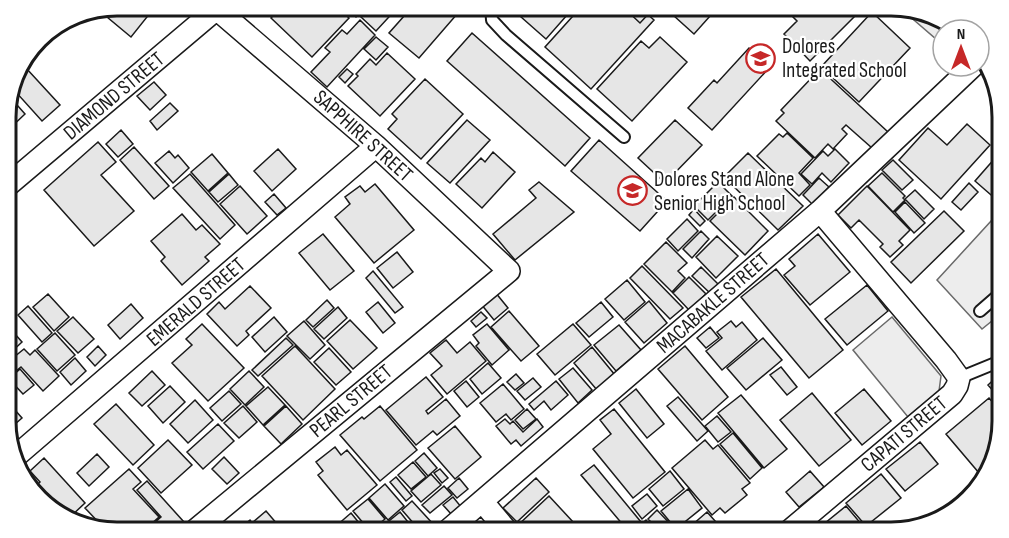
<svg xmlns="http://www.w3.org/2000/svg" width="1009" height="538" font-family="'Sofia Sans Condensed',sans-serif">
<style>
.built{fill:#ededed;stroke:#6a6a6a;stroke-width:1.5}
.building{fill:#e6e6e6;stroke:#1a1a1a;stroke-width:1.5}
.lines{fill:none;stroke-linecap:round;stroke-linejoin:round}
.service-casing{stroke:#1a1a1a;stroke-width:14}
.minor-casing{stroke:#1a1a1a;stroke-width:24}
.service{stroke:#fff;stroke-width:10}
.minor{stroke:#fff;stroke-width:21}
.labels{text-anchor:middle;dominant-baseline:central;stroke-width:4.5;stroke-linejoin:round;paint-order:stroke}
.poi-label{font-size:21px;fill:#1a1a1a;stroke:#fff;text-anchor:start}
.street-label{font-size:21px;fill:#1a1a1a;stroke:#fff}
.rim{fill:none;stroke:#1a1a1a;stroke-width:3}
</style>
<rect width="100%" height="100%" fill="#fff"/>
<!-- built -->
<path class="built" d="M900,8L947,21L957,30H943V45Z
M1003,208V312L982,329L937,280Z
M892,317L941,376L939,391L908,417L853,350Z"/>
<!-- building -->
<path class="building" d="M118,6H143L151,12L131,37L101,12Z
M282,6H335L349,18L312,57L271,18Z
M347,6H366L356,17L346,7Z
M372,6H399L376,31L361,17Z
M413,6H464L419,58L389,33Z
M515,6H575L546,39L512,9Z
M582,6H638L654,20L591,89L545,47Z
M622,6H652L654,8L640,23Z
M663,6H719L694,34Z
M800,6H847L856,15L810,61L784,34L797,21L791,15Z
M872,12L910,48L859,102L821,67Z
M360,20L375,35L327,87L311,72L330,52L325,48L342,30L347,34Z
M472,33L590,138L565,166L447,61Z
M376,37L388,47L376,60L364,49Z
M660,37L687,62L632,121L597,89L641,41L649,48Z
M749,48L770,67L712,130L688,108L714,80L717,83Z
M387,53L415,79L380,116L348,86L358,76L356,74L370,59L376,65Z
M26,68L60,105L42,121L14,90Z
M347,69L353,74L345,83L339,77Z
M820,69L888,132L872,148L846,125L842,129L847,134L833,149L828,144L815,158L776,121L784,113L781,110Z
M425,79L463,114L421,159L388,129L397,119L392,114Z
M154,82L166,95L150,110L137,96Z
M10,97L25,114L7,131V103Z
M170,103L178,111L157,130L150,121Z
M467,120L490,140L450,183L427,163Z
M675,120L702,145L665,183L638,158Z
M967,124L990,145L941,199L899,160L928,128L947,145Z
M121,130L133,144L118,157L106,144Z
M787,133L813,158L799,173L810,185L799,196L757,156L779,134L783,137Z
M599,140L667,201L640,231L571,171Z
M98,142L116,162L101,175L134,211L94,246L44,190Z
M134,147L169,186L154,199L120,160Z
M278,149L296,169L272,191L254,171Z
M835,149L849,163L831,182L822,173L812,184L801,174L823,151L828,156Z
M1003,149V196L998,201L975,181Z
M169,151L175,158L178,155L189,168L173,183L155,163Z
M493,152L515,172L482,208L456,184L481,158L485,162Z
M748,153L803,206L778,230L724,177Z
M212,154L228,173L208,191L191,172Z
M893,160L913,180L902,190L882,170Z
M882,173L905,196L903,198L905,200L893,212L868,186Z
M190,174L235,225L220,239L173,188Z
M229,174L238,185L218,202L209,192Z
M819,178L829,187L813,205L803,195Z
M539,182L574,212L515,260L493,234L536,198L529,190Z
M718,182L732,196L708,220L694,206Z
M969,183L978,192L961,210L952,202Z
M375,184L414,230L374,263L335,217L350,204L345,197L360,186L365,192Z
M240,186L267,216L247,234L220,204Z
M867,186L910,230L899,241L903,245L890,257L880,247L883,244L859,220L851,228L838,215Z
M915,190L934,209L924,219L905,199Z
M274,194L286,208L277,215L265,202Z
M734,197L768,231L745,255L710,221Z
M905,202L925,223L914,233L895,212Z
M694,209L705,221L700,226L689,215Z
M944,211L964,231L911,283L891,262Z
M182,214L196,230L202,225L220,244L205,257L209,261L182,285L161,261L165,257L151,241Z
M687,219L698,231L678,251L667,239Z
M701,231L709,239L692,258L683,249Z
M323,234L354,271L330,290L299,253Z
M818,234L850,272L810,305L784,275L795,266L789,259Z
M717,236L738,256L716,278L696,257Z
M666,242L687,263L678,271L685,278L672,292L644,264Z
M397,252L413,272L393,288L377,268Z
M642,266L683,308L670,319L630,278Z
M701,267L719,285L711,294L692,276Z
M776,269L843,350L809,378L741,297Z
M373,271L403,307L395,313L366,278Z
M689,277L706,294L689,310L673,293Z
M627,280L645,302L624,320L605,299Z
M867,285L888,311L847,345L825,319Z
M250,286L271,308L246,331L249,335L237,346L207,314L219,302L225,309Z
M495,292L508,308L494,320L481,304Z
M48,294L69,317L54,331L33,307Z
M327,300L334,308L313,327L306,320Z
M649,301L667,323L644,343L625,322Z
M378,302L395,323L383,333L366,312Z
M601,302L613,317L589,337L576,323Z
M131,304L143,318L120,339L108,325Z
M28,306L52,333L42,342L18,315Z
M338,307L347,318L324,339L314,329Z
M509,311L539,346L521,361L491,327Z
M481,312L487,318L476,327L471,321Z
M73,317L94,339L78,353L57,331Z
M274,317L287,332L265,352L252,337Z
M350,320L377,348L353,369L327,341Z
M304,321L325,345L310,359L287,336Z
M731,321L736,327L742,322L757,340L722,370L706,351L722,338L717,332Z
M202,324L244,368L208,401L172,363L192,345L186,339Z
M487,324L509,350L492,365L476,346L479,343L473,335Z
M573,324L591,345L555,375L537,354Z
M7,325L22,342L7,356Z
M619,325L641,350L616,371L594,345Z
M710,327L719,338L706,348L697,338Z
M55,333L75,355L57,371L37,349Z
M286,338L293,345L258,376L252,370Z
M763,338L782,360L746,390L727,368Z
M446,340L457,353L470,342L486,361L447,394L431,375L442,366L430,353Z
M98,346L106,355L95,366L87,357Z
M295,346L335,389L303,420L262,376Z
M685,346L728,397L702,420L658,369Z
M592,347L615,375L597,390L574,363Z
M329,348L351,372L336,385L314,362Z
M24,349L30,355L35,350L59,376L43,391L21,367L11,375L7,370V359L12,355L14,357Z
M75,358L86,371L71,385L60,372Z
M488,363L501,378L482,394L470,379Z
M781,367L797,387L787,395L770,375Z
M573,368L592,390L578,403L559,379Z
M20,369L34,385L23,394L9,379Z
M152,371L165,385L142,406L129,393Z
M249,371L264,387L245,405L230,389Z
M1003,371V402L988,385Z
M516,374L524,383L515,390L507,382Z
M426,377L443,397L426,411L428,414L446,399L460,416L437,435L433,431L416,445L386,410Z
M533,378L541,387L525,400L517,391Z
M466,381L479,397L467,407L454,391Z
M556,381L568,395L551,410L544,401L534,410L529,404Z
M503,384L524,409L511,420L506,414L496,422L480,403Z
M170,386L185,402L163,423L148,406Z
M268,387L285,405L263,425L246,406Z
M636,389L664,424L647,438L619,403Z
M864,389L891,421L862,445L835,413Z
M229,391L241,404L222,421L210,408Z
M812,393L851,440L819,466L780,420Z
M741,395L787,449L764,468L718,413Z
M678,397L708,431L697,441L667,406Z
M989,398L1003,414V427L988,476L985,480L946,434Z
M195,400L213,420L188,443L170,424Z
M7,401L22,418L7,431Z
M116,404L154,445L133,465L94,424Z
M243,406L257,422L239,438L224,423Z
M286,406L302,424L281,444L264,426Z
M380,406L417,450L380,481L340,435L362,417L364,419Z
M527,409L536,419L523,429L515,420Z
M614,409L665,472L633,498L593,449L611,434L600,420Z
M717,416L731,432L718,442L705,426Z
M505,419L510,424L513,421L523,432L537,419L543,427L521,446L516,440L511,444L496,426Z
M218,424L234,441L203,469L187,452Z
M455,426L481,457L455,479L428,448Z
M733,433L762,468L750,479L720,444Z
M168,440L192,465L161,493L138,468Z
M705,440L713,449L718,445L750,483L742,489L747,495L725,513L720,508L712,515L672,468Z
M920,442L938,464L905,491L886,469Z
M335,447L341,455L347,450L377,485L347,510L318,475L323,471L316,462Z
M424,453L437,468L428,476L415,461Z
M97,454L109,467L89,486L77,473Z
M224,457L239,473L227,484L212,469Z
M44,458L85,503L68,519L62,517L34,488L40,482L30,471Z
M413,462L426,477L411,489L398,475Z
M594,465L641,522L629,532L581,475Z
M129,469L141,482L133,489L159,517L142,532H117L104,528L85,508Z
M440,469L448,478L442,483L434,473Z
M670,471L684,489L663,506L649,489Z
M810,471L824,487L799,507L786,492Z
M431,474L441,485L421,502L411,491Z
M881,474L901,498L866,526L846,503Z
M396,477L412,496L406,501L390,482Z
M459,478L468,489L457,498L448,488Z
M536,478L549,492L517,522L503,508Z
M147,481L184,522L173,532H144L161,517L137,490Z
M385,484L404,506L388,520L369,498Z
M444,486L452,495L430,513L422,505Z
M688,489L702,508L676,529L661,511Z
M647,494L657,506L642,519L632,506Z
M960,495L965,501L953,513L930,521Z
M549,496L574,523L564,532H523L517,526Z
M453,497L462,508L452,515L443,505Z
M368,499L385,519L370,531L353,511Z
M412,501L434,525L426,532H421L402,510Z
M846,506L868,532H814Z
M657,510L674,528L671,530L673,532H661L648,519Z
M266,511L284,532H235L250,520L252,523Z
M400,512L416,532H398L389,521Z
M707,512L725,532H684Z
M351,513L364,529L361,532H342L336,526Z
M646,520L656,532H632Z
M386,522L395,532H374Z"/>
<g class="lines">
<defs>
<path id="service" d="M491,6L492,20L506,35L624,137
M980,311L1003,291
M959,378L1003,360"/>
<path id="minor" d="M7,186L220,6
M15,457L376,146
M482,501L508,532
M193,532L509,271L376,146L213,6
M446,532L820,211L973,66
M788,532L952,394L957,386L959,378L946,360L820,211"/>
</defs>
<!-- service casing -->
<use href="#service" class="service-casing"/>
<!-- minor casing -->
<use href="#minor" class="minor-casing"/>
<!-- service -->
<use href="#service" class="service"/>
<!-- minor -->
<use href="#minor" class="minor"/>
</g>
<!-- icons -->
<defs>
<symbol id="school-ring" viewBox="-11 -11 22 22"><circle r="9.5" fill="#fff" stroke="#c62828" stroke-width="1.5"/><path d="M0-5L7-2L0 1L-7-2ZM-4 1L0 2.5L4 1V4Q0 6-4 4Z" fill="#c62828"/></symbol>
</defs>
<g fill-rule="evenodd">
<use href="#school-ring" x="744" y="42" width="33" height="33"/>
<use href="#school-ring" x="616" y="174" width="33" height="33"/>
</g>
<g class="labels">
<!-- poi labels -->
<g class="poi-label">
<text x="782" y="46">Dolores<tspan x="782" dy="24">Integrated School</tspan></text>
<text x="654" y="179">Dolores Stand Alone<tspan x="654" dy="24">Senior High School</tspan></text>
</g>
<!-- street labels -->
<g class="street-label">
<text transform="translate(114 96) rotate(-40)">DIAMOND STREET</text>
<text transform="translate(363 136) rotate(42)">SAPPHIRE STREET</text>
<text transform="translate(196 302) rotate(-41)">EMERALD STREET</text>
<text transform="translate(713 303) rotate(-41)">MACABAKLE STREET</text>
<text transform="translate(351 401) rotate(-40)">PEARL STREET</text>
<text transform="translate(904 434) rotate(-40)">CAPATI STREET</text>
</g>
</g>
<!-- crop -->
<path d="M0 0H1009V538H0ZM117 16H891A101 101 0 0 1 992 117V421A101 101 0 0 1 891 522H117A101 101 0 0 1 16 421V117A101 101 0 0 1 117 16Z" fill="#fff" fill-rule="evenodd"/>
<path class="rim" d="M117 16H891A101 101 0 0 1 992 117V421A101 101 0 0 1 891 522H117A101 101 0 0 1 16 421V117A101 101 0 0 1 117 16Z"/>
<!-- north arrow -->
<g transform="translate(961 48)"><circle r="28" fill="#ffffff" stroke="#a3a3a3" stroke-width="1.5"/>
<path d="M0-4.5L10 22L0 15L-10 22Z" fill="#c62828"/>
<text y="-9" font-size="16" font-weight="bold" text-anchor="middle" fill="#1a1a1a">N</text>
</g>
</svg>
